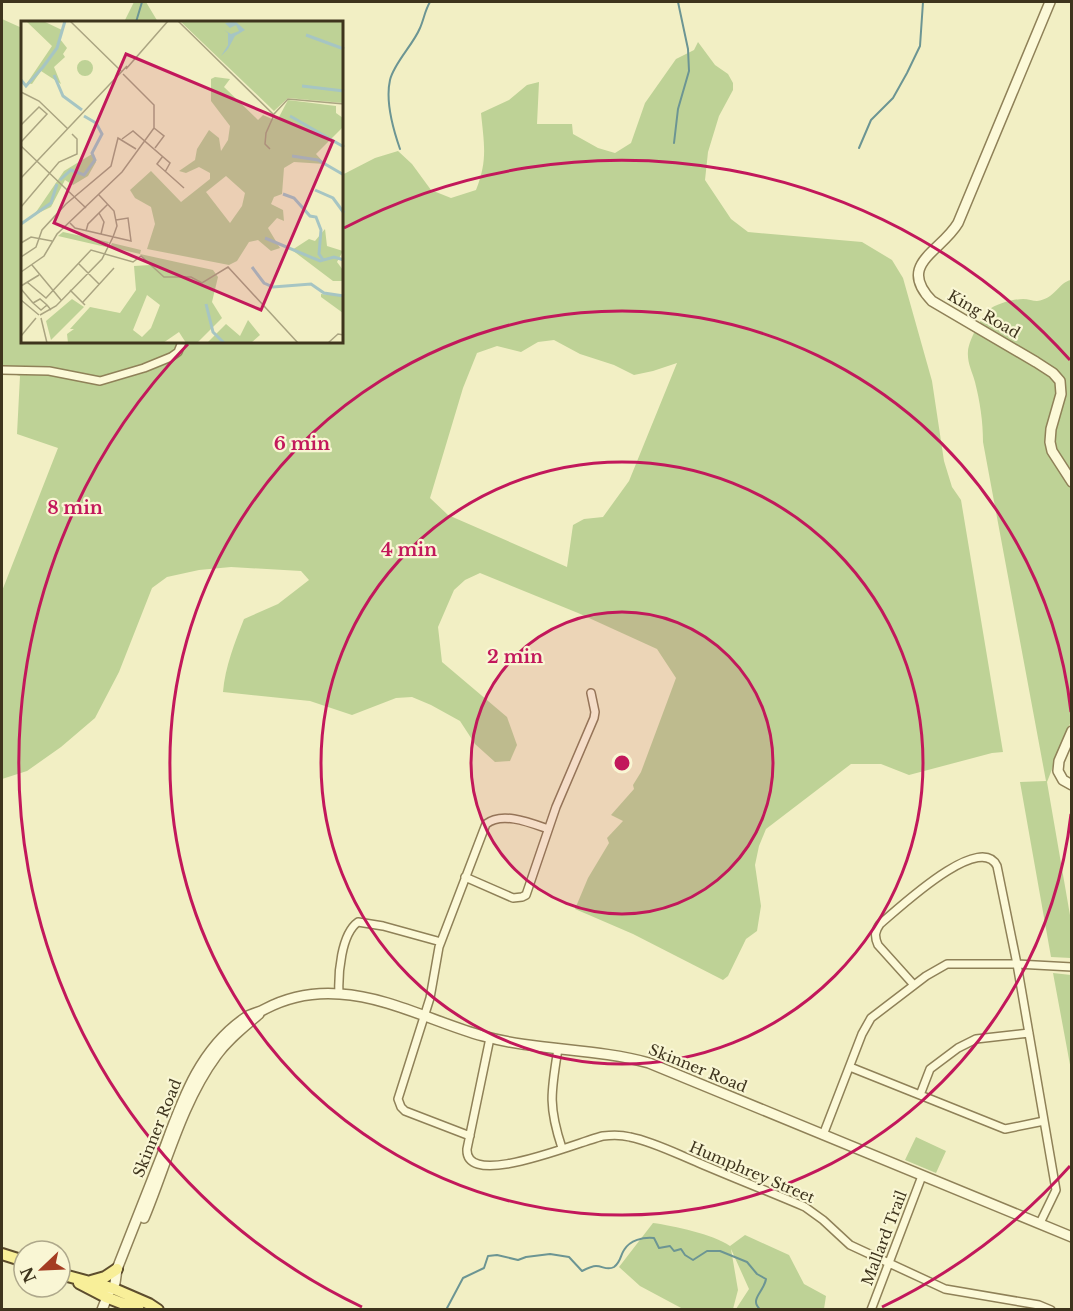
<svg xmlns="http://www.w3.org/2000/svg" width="1073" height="1311" font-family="'Libre Baskerville',serif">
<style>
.green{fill:#bed296;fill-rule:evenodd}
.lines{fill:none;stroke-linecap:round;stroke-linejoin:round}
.stream{stroke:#6c9593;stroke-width:2}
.minor-casing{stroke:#8f8158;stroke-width:10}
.tertiary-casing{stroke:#8f8158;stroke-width:12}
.primary-casing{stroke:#5d4d2d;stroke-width:14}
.minor{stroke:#fcf9d8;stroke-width:7}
.tertiary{stroke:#fcf9d8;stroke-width:9}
.primary{stroke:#f8ef99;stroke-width:10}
.ring{fill:none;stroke:#c2185b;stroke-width:3}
.labels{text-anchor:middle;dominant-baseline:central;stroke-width:4.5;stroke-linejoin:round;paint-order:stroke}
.street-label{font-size:15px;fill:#3e341d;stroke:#f9f6d4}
.inset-river{fill:none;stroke:#a6c5c3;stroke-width:3}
.inset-road{fill:none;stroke:#aaa481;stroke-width:1.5}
.view{fill:#c2185b;fill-opacity:0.15;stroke:#c2185b;stroke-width:3}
.inset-edge{fill:none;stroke:#3e341d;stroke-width:3}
.centre{fill:#c2185b;stroke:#f9f6d4;stroke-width:3}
.ring-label{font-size:18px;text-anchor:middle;font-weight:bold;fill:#c2185b;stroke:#f9f6d4;stroke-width:4.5;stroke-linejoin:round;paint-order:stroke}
</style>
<rect width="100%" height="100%" fill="#f2efc4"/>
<!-- green -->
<path class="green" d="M134,2H146L158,22H124Z
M2,19L22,28V342H342V175L375,158L398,151L412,164L431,190L451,198L476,190C488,160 484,144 481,113L509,100L527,85L539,82L537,124H572L573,134L598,148L615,153L631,143L645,103L676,59L694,50L698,42L715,65L728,74L733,83V90L719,116L708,152L705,180L731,219L748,232L862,242L892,260L903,278L932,381L944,461L952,487L961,500L1003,752L992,753L909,775L881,764H851L766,829L759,846L755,865L761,906L757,931L746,939L728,976L723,980L633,934L575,909L588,878L609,843L607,838L623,821L611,815L634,789L633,785L641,772L676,678L657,649L578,613L480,573L465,580L454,590L438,627L442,662L507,717L517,745L510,761L495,762L475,744L460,721L431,705L412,697L396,698L352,715L310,701L223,692C225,667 235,642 244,619L278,604L309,580L301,571L231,567L199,570L167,577L152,588L119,672L95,718L61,747L27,771L2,779V591L58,448L17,434L20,376L6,372L2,363ZM554,340L580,354L614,365L634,375L653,371L677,363L629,481L603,517L584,519L573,525L567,567L448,515L430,498L463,388L477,353L497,346L521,352L538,342Z
M1071,280V721L1047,782L1071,921V958L1051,957L1020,782L1046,781L983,442C983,421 980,402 975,382C972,371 967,363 968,351C969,340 981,318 989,310C995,304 1014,299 1023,299C1028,299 1033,301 1037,301C1055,299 1059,282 1071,280Z
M1053,973L1071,975V1070Z
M916,1137L946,1151L936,1173L905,1160Z
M653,1223C674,1226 713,1234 730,1246L745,1235L789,1255L804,1284L826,1296L824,1309H736L749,1289L731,1249L738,1290L733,1309H683L640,1286L619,1267Z"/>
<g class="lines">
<!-- stream -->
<path class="stream" d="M136,22L142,2
M674,143L678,109L689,71L688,49L678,2
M859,148L871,120L893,98L907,73L920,46L923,2
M400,149C393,129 385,102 390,80C394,63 413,45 420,28C424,19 425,10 430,2
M446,1310L463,1278L484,1268L488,1256L497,1255L518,1260L526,1257L550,1254L569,1257L582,1271C586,1269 592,1266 596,1266C603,1266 607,1271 614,1267C621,1262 620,1256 624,1250C630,1240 643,1237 654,1238L659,1248L670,1246L674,1251L681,1249L685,1255L693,1260L707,1251H720L747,1262L757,1274L766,1279C764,1292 748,1300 761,1310"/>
<defs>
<path id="minor" d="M2,370L49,371L100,381L144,368L171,357L178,352L182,342
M465,877L513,898L522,897L526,895L556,807L594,718L595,712L591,693
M914,985L878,945C874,936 875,931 880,924C897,910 980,831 997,866L1017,964L1056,1190L1040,1223
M339,994C338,974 341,934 358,922L383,926L441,942
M490,1038L467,1149C465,1191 583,1140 603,1136C612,1135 622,1135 630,1137C654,1142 677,1154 699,1163C734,1178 770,1192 805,1207L823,1220L850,1245L945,1289L1039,1305L1051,1310
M558,1049C551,1092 548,1106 562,1148
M850,1067L1005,1129L1044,1121
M920,1095L930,1069L958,1048L976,1039L1029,1033
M823,1135L862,1034L871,1018L926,976L947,964H1017L1072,967
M470,1136L405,1111L401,1107L398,1099L430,998L439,947L486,824C502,811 531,823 548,829
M871,1310L922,1176"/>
<path id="tertiary" d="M1050,2L958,223C941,252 896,264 932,301L1036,362L1053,373L1060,381L1061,394L1051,429L1050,442L1052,451L1072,482
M1072,731L1059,761L1058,771L1063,780L1072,785
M144,1218C166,1165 182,1102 216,1056C228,1039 244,1027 259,1014
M115,1283L117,1269C132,1231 147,1193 162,1155C181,1104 198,1050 245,1018C251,1013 259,1013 265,1009C288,997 315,992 340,994C389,997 436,1023 483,1036C537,1051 595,1048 649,1063L1072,1237
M102,1310L109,1292"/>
<path id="primary" d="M2,1254L24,1261
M60,1274L112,1288L149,1304L158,1310
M91,1281L105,1277L117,1269
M79,1283L106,1297L139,1310"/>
</defs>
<!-- minor casing -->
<use href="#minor" class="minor-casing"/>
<!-- tertiary casing -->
<use href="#tertiary" class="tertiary-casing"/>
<!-- primary casing -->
<use href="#primary" class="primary-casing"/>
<!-- minor -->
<use href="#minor" class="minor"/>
<!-- tertiary -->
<use href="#tertiary" class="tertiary"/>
<!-- primary -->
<use href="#primary" class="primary"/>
</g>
<!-- distance rings -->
<circle cx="622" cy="763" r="151" fill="#c2185b" fill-opacity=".12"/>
<g class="ring">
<circle cx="622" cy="763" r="151"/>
<circle cx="622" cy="763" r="301"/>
<path d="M1071 814A452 452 0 1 1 1071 712"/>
<path d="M1070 1166A603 603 0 0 1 882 1307M362 1307A603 603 0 0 1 188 344M344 228A603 603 0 0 1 1070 360"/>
</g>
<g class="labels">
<!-- street labels -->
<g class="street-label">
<text transform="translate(984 314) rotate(30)">King Road</text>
<text transform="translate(698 1068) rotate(22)">Skinner Road</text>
<text transform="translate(157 1128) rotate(-68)">Skinner Road</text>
<text transform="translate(752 1172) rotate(23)">Humphrey Street</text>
<text transform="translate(884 1238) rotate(-69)">Mallard Trail</text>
</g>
</g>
<!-- overview -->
<g transform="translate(21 21)">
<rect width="322" height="322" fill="#f2efc4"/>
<path d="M5,0H22L41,9L39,18L46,27L42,33L44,36L33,46L40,63L20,50L11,63L6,62L31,25ZM159,0H322V82L267,77L253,90ZM56 47a8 8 0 1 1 16 0a8 8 0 1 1-16 0ZM194,56L209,58L203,66L237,99L242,94L251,98L258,96L267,79L315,85V92L322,97V106L295,133L304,143L273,141L263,147L261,173L253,176L250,183L262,189L263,200L256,197L247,207L259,227L250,230L237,219L228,221L216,240L208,244L126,228L134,203L130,186L114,177L109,169L130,150L160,181L189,158V152L178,146L165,152L158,150L174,139L176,128L188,109L198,117L200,130L207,119L209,105L190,80V58ZM205,155L224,172L221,185L209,202L185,171ZM71,133L75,141L67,155L52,164L44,159L30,186L13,194L43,150ZM304,208L306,225L322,230L316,241L322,249V260H312L271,229L288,218L294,220ZM42,211L88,221L85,226L37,215ZM91,222L120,229L119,233L192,249L197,256L191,281L201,297L176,322H165L158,311L142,322H47L46,313L53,308H49L69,286L99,292L115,269L113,245L129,244L119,233L89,226ZM126,274L139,284L130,307L121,316L112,309ZM300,273L322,275V292L300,276ZM51,278L63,286L30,319L25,300ZM227,299L239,314L230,322H186L205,303L219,315Z" fill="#bed296" fill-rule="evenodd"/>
<path d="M214,0L224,9L214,15L207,28L200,35L207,24V12L203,9L210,13L218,10L215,4L209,7L204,2Z" fill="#a6c5c3"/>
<path class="inset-river" d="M285,14L323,28M33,54L42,75L61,89M0,59L5,65L22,46L36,27L44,0M281,65L323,70M269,95L323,126M271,135L297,139L323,154M39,159L50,149L63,154L74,139L71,132L81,113L75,102L63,95M294,169L312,177L323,192M262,173L273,177L289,195L295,196L300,209L298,233L303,240M0,203L30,182L36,163M244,217L299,240L313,236L323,239M231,246L243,262L252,266L290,263L303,272L323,275M185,283L192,311L203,322"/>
<path class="inset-road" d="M49,0L100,50M157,0L253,94M105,48L147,0M0,71L18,80L47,108M253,93L267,78L323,83M0,104L18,86L26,93L0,121M133,107L143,115L134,127M101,118L112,110L149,142L144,151M0,125L65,187M249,128L244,123L245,112L253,94M142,135L136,143L163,167M0,157L106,45M0,186L38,141L56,133V118L51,113M78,192L83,201L80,213M49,202L54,207L110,220L107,197L95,199M65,210L67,203L87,183M0,222L10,216L31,220M0,236L15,226L21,209L45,183L90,145L97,117L115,128M58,243L78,263M11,244L40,279M0,251L23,235L36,213L101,151L133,107V84L102,53M6,261L25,277L70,229L112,241L120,235L143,256H170L181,262L207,246L277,322M0,265L18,254M0,268L12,282M49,269L64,284M0,279L18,294M62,281L93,247M26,284L20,289L12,282L19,278L26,284L30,289M19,294L35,285L81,238L92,216L96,205L93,190L78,174M20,297L26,322M0,315L15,297M307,322L317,313L323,314"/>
<path class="view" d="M105,33L312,120L240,289L33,202Z"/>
<rect width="322" height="322" class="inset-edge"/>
</g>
<circle cx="622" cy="763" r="9" class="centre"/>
<g class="ring-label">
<text x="302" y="450">6 min</text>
<text x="75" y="514">8 min</text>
<text x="409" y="556">4 min</text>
<text x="515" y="663">2 min</text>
</g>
<!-- border -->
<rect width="1073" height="1311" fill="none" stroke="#3e341d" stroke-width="6"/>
<!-- north arrow -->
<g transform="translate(42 1269) rotate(247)"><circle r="28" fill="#f9f6d4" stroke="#aea88b" stroke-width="1.5"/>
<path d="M0-4.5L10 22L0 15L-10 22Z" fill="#a43d22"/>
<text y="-9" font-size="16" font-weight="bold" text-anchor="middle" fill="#3e341d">N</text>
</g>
</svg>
